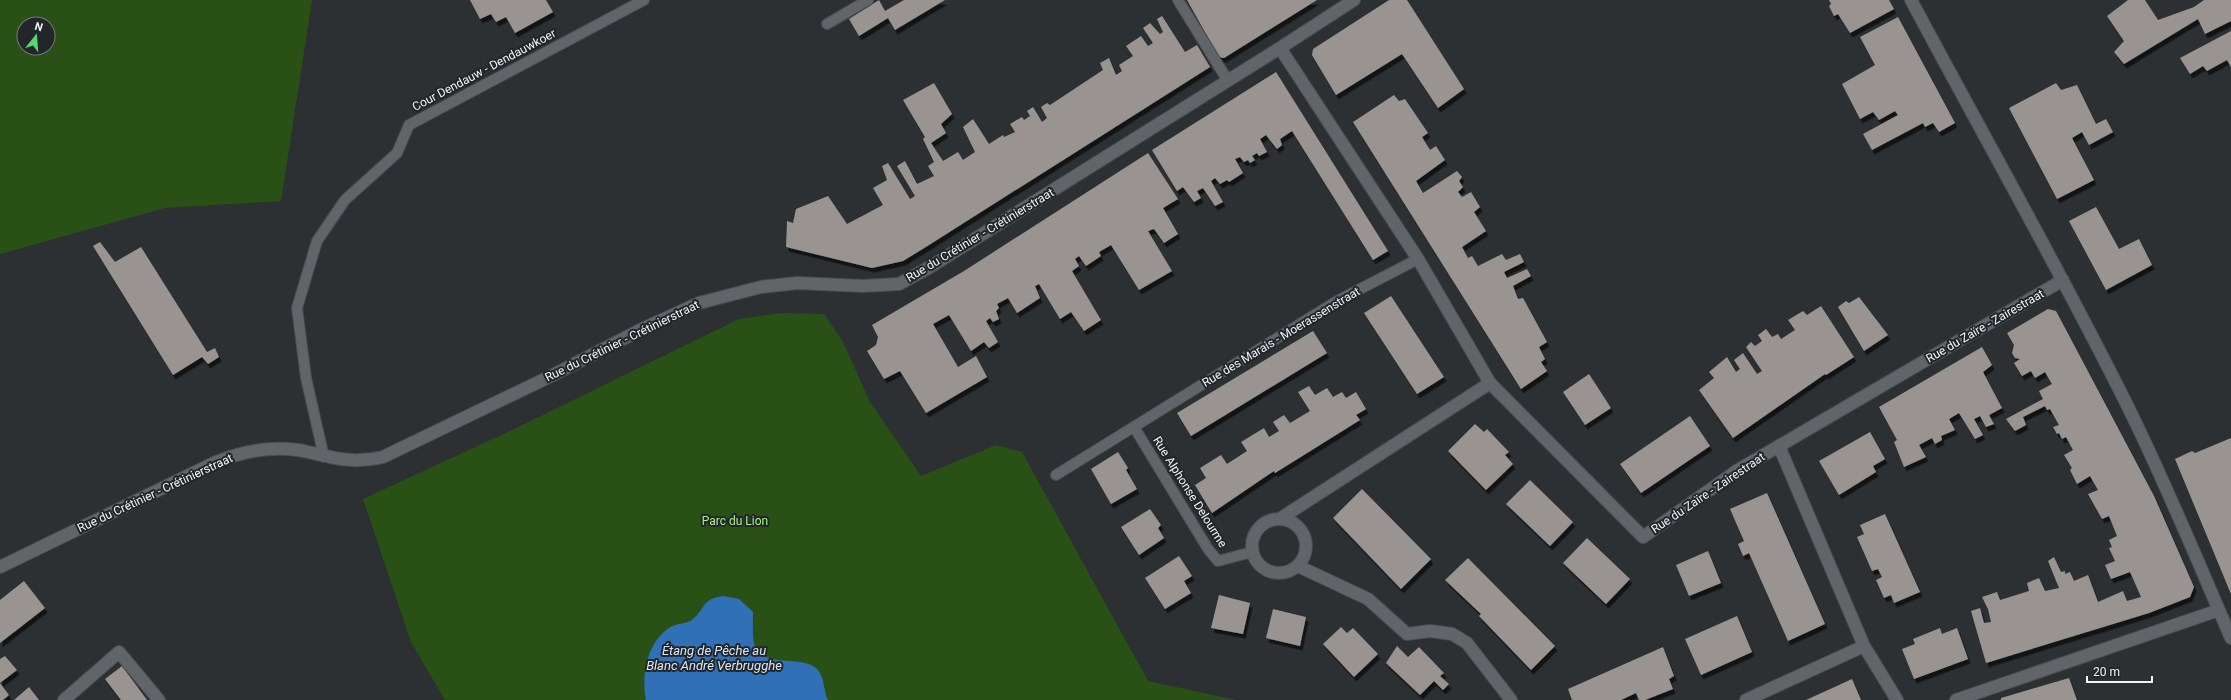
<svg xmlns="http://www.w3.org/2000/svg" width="2231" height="700" font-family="Roboto,sans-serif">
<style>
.green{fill:#2a5115;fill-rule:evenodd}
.water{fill:#3070b7}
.building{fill:#999391;filter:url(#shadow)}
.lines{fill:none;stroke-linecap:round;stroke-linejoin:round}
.lane-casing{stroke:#4a4d4f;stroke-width:12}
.street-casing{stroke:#4a4d4f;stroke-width:14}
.lane{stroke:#616468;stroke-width:10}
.street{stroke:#616468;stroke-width:12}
.labels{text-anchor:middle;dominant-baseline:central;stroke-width:4;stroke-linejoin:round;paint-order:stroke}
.street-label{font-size:12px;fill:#f1f3f5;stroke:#232629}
.park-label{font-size:12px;fill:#a6f085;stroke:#232629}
.water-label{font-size:13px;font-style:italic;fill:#d6e6f9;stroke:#232629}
</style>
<defs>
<filter id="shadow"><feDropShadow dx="2.5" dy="4.5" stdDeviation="0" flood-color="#0009"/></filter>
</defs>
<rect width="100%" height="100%" fill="#2d3033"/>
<!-- green -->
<path class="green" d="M0,0H312L281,201L165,208L0,254ZM24,24H48V48H24Z
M781,313L824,314L842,340L870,402L921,476L996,445L1022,452L1148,681L1236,700H445L411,642L363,499L508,432L739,319Z"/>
<!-- water -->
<path class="water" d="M723,596L739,599L753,612C753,622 752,633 754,643C760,670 801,654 817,669C825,677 823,690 828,700H646C641,675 647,643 669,628C676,623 686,624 692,620C705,610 701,599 723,596Z"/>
<!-- building -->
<path class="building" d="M470,0H546L553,12L515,33L506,17L496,22L491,14L480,19Z
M879,0L885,11L904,0H945L895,30L888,18L859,36L849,19Z
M1187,0H1317L1224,58L1219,57Z
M1389,0H1407L1464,89L1438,108L1402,54L1336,95L1312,55L1313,49Z
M1829,0H1889L1894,9L1850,33L1838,14L1834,16L1829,6L1831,4Z
M2128,0H2145L2158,20L2194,7L2204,0H2231V21L2205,34L2198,19L2124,64L2114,52L2124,41L2107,16Z
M1162,16L1185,52L1197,45L1210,67L929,245L903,261L872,268L786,247L787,221L793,223L796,209L828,196L847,224L883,205L873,188L887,180L882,166L888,163L910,199L915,196L897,166L905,161L917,184L934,176L928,166L934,162L923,139L925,137L903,100L934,83L952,114L941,124L946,133L931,143L943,161L958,152L963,160L975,152L963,127L973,119L989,144L1003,135L1004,137L1015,132L1010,124L1022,117L1024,120L1030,116L1027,111L1033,107L1042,122L1047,118L1041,107L1047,103L1050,105L1103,70L1100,63L1109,58L1116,75L1122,71L1119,65L1133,56L1126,46L1141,36L1148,46L1153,43L1143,28L1150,23L1160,34L1163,32L1157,19Z
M1898,17L1955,123L1939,132L1933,123L1925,127L1923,123L1872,150L1863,134L1898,115L1895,111L1879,120L1873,112L1860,119L1842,84L1875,65L1860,37Z
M2231,31V67L2227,60L2207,71L2203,66L2190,74L2180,58Z
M1276,72L1388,251L1373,260L1292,131L1280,139L1282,145L1277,149L1266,135L1260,139L1267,152L1259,156L1257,153L1252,156L1255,160L1250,163L1248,160L1244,162L1240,157L1235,159L1243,173L1229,182L1227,180L1220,184L1215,178L1211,181L1223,202L1215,206L1203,188L1197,191L1201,198L1194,202L1183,187L1177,191L1152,150Z
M2056,83L2061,90L2077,85L2096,124L2106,119L2113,132L2089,145L2082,132L2072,138L2094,180L2057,199L2009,108Z
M1394,95L1399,101L1405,99L1428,133L1422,137L1430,150L1436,146L1445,160L1416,181L1423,193L1457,171L1462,177L1459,181L1463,187L1458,192L1462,197L1471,192L1480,207L1474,212L1486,231L1462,247L1468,258L1472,256L1478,266L1502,254L1506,260L1520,254L1524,262L1504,272L1507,278L1527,269L1531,276L1513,286L1518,299L1523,298L1547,342L1539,347L1545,359L1541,362L1547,371L1521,389L1353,122Z
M1148,153L1178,199L1163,208L1178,234L1164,243L1154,229L1148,231L1172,271L1139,290L1111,245L1099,252L1101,256L1086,266L1079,256L1075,259L1079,266L1072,271L1101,320L1084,331L1071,312L1060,319L1039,284L1035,286L1040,298L1017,313L1008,298L997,304L999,308L996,311L999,319L993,322L990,318L986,321L998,342L989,348L984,342L971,351L949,315L933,324L958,367L976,356L987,377L926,413L900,371L884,379L867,351L876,345L878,337L872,325L964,271Z
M2096,207L2119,249L2139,239L2152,265L2106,290L2069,221Z
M100,242L115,262L141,247L207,352L215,348L219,357L208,364L202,357L173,375L93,246Z
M1391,296L1444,377L1417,394L1364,313Z
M1859,297L1888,335L1864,351L1838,307L1846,301L1849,303Z
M1821,306L1854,357L1826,375L1825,374L1733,438L1699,390L1714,378L1709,372L1727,357L1736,372L1740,369L1734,360L1743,353L1757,374L1762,371L1746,347L1751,342L1755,346L1762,341L1758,335L1766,329L1772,337L1778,334L1781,339L1795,330L1788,320L1803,311L1807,315Z
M2048,309L2056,311L2154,496L2194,587L2190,597L2149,613L1986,663L1971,611L1980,608L1984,623L1991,622L1988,609L1982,597L1997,592L2000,600L2029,591L2027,583L2039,578L2045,591L2059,588L2048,561L2054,557L2061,572L2065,571V574L2070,572L2074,581L2088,575L2098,602L2123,591L2127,601L2141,597L2130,572L2111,579L2105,565L2115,561L2109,548L2112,547L2109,540L2117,536L2109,516L2102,519L2088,494L2098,490L2090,476L2077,484L2070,470L2072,468L2064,455L2073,450L2066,437L2062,439L2059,433L2057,434L2053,427L2059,425L2050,409L2047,410L2045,406L2023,417L2026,425L2015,431L2006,419L2043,399L2039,391L2052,384L2045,372L2035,378L2031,371L2022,376L2014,363L2020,359L2015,358L2012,353L2014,345L2007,333Z
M1313,331L1327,353L1191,436L1177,413Z
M1982,347L1992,365L1983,372L2002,408L1989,415L1994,424L1986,427L1980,416L1974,419L1983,435L1975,439L1959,413L1949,419L1955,430L1941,436L1942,440L1935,444L1932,438L1919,445L1926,457L1904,467L1894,442L1897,440L1879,407Z
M1589,374L1611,408L1585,425L1563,392Z
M1309,386L1315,395L1327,388L1333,397L1342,392L1346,398L1356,392L1366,409L1356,415L1360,420L1275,473L1274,471L1212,513L1195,485L1206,478L1200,468L1221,455L1227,464L1247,451L1241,442L1264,428L1269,437L1279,431L1273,422L1284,415L1290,423L1310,411L1298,392Z
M1690,416L1710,446L1641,493L1620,464Z
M1475,424L1484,432L1487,429L1509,452L1505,455L1513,464L1486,490L1448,451Z
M1870,432L1885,459L1873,466L1876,472L1839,495L1819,461Z
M2231,438V594L2175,459L2192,451L2195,453Z
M1118,452L1128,468L1126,470L1137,489L1111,504L1091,469Z
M1530,480L1573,522L1550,546L1506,504Z
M1362,489L1431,559L1401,589L1333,518Z
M1767,493L1825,624L1788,641L1749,553L1743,556L1738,544L1744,541L1730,509Z
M1150,509L1161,525L1158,528L1164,538L1139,555L1121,527Z
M1885,514L1920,592L1894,603L1891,595L1884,598L1876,580L1882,577L1878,569L1872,571L1857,537L1864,534L1860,525Z
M1587,538L1630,579L1606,604L1563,563Z
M1708,551L1721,583L1689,596L1676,565Z
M1179,556L1192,576L1184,581L1191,593L1165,609L1145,578Z
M1468,558L1555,646L1531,670L1479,616L1481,614L1445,580Z
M24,581L45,608L0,643V600Z
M1219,595L1250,603L1243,634L1211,628Z
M1273,609L1306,617L1300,646L1266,638Z
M1737,616L1752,652L1701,675L1685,639Z
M1341,627L1347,633L1353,628L1378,654L1354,677L1323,644Z
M1940,628L1942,634L1957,628L1968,659L1914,679L1902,649L1915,644L1913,639Z
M1397,646L1408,657L1419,647L1444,673L1440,676L1449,684L1443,690L1434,681L1420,695L1386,663Z
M1663,647L1674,676L1669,679L1673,689L1645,700H1639L1636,693L1621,700H1572L1568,689Z
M5,656L17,670L0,683V659Z
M122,666L147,700H121L105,679Z
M2069,678L2077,700H2001V698Z
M1852,679L1861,700H1806L1828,690Z
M0,683L9,695L3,700H0Z
M29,687L39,700H14Z"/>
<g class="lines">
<defs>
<path id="lane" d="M1178,0L1228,81
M827,24L868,0
M1134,427L1208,549L1218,561L1252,552
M324,457L306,378L297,308L317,241L345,200L397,153L409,125L644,0
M1056,475L1337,301L1418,259"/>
<path id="street" d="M1911,0C1983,135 2059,268 2127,405C2165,481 2197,560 2231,638
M1280,48L1418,259L1490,383L1643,537L1738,470L2063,280
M1779,446L1864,646L1897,700
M1281,518L1490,383
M1252 546a27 27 0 1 1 54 0a27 27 0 1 1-54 0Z
M1298,566L1368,599L1407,634L1430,631L1452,634L1467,643L1511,700
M0,567L216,462C241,452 270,446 298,450C331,456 348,465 383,457L551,376L644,328L699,303L761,287L797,283L863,286L899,284L930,267L1280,48L1354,0
M64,700L119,652L159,700
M1746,700L1864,646
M1956,700L2219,610"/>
</defs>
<!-- lane casing -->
<use href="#lane" class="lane-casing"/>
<!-- street casing -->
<use href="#street" class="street-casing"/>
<!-- lane -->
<use href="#lane" class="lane"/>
<!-- street -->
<use href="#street" class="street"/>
</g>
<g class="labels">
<!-- street labels -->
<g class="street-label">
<text transform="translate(484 70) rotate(-28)">Cour Dendauw - Dendauwkoer</text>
<text transform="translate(980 235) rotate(-31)">Rue du Crétinier - Crétinierstraat</text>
<text transform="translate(1985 326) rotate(-30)">Rue du Zaïre - Zairestraat</text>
<text transform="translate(1281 337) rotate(-31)">Rue des Marais - Moerassenstraat</text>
<text transform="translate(622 341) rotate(-26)">Rue du Crétinier - Crétinierstraat</text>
<text transform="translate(1190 492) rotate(58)">Rue Alphonse Delourme</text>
<text transform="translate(155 493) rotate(-25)">Rue du Crétinier - Crétinierstraat</text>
<text transform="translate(1708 493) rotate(-34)">Rue du Zaïre - Zairestraat</text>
</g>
<!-- park labels -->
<g class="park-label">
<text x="735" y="521">Parc du Lion</text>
</g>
<!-- water labels -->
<g class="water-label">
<text x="714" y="650">Étang de Pêche au<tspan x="714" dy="15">Blanc André Verbrugghe</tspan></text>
</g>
</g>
<!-- north arrow -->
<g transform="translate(36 36) rotate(17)"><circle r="19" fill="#232629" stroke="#75787b"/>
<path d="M0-3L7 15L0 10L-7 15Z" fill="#54d672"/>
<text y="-6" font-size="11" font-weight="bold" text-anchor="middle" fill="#f1f3f5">N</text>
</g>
<!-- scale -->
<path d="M2087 676v6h65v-6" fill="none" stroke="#f1f3f5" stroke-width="2"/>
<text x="2093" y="676" font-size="12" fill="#f1f3f5" stroke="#232629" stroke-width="3" paint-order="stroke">20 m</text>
</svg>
